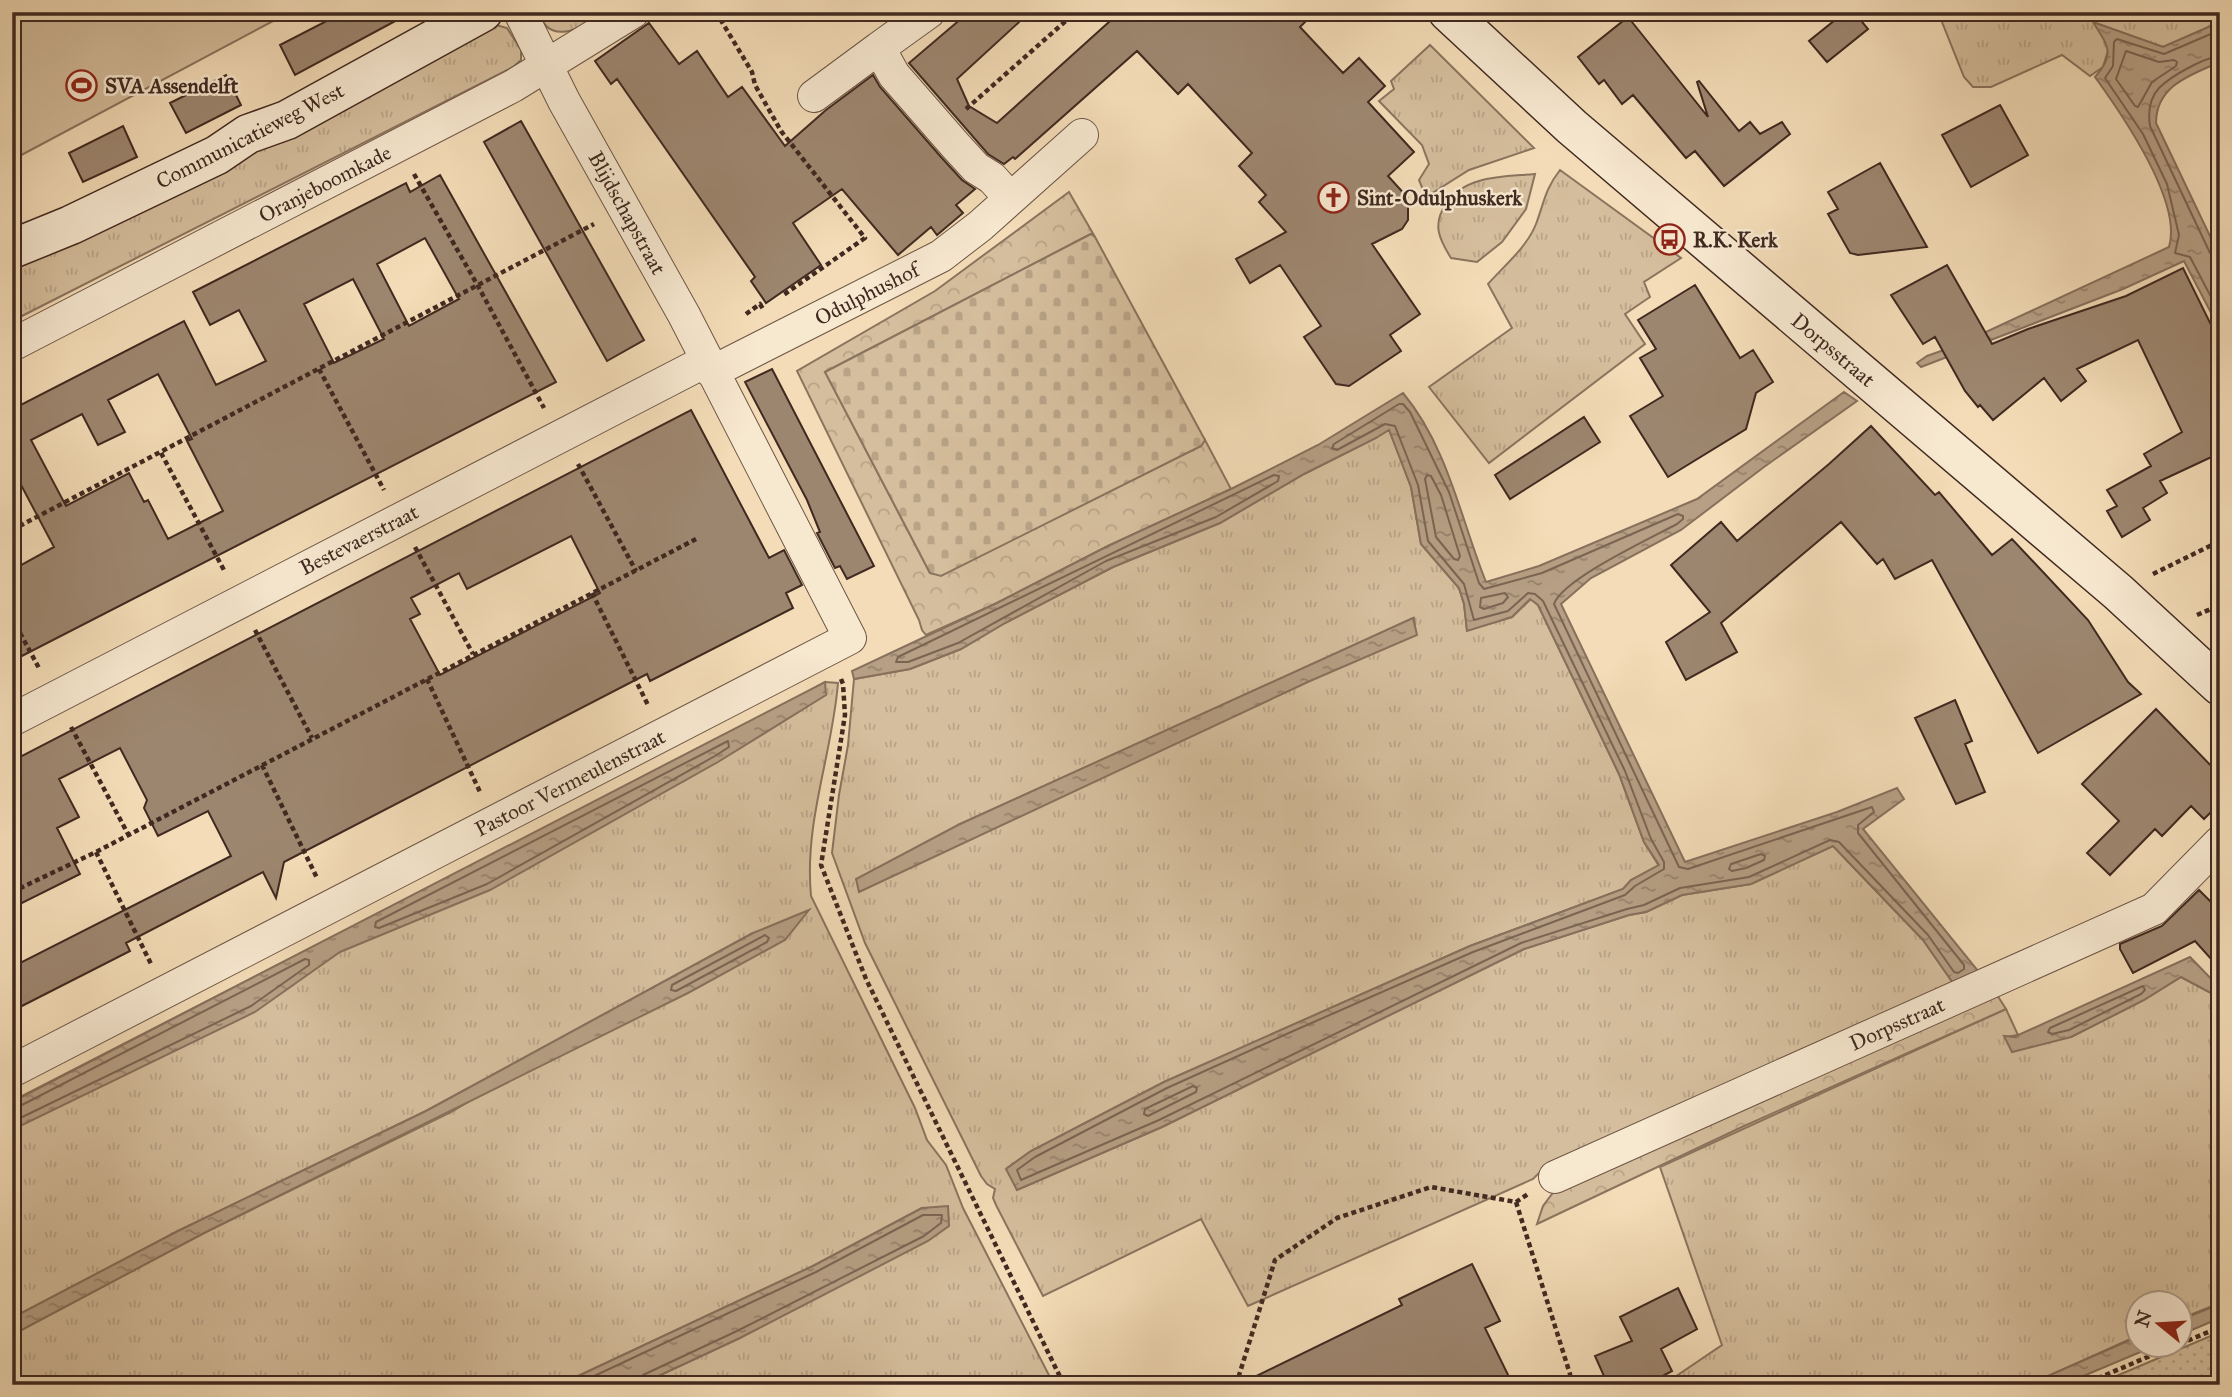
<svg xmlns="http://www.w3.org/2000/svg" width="2232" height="1397" font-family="'IM FELL Great Primer',serif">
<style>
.grass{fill:url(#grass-tufts);stroke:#8a745e;stroke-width:2;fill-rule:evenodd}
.forest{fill:url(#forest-crowns);stroke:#8a745e;stroke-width:2}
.cemetery{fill:url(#cemetery-stones);stroke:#8a745e;stroke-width:2}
.garden{fill:url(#garden-dots);stroke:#8a745e;stroke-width:2}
.pitch{fill:#d5be9d;stroke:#8a745e;stroke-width:2}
.water{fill:url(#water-ripples);stroke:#87705c;stroke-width:2}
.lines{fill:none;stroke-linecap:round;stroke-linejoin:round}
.shore{stroke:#7b6452;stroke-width:2}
.building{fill:#9d866f;stroke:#402920;stroke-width:2;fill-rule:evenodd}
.street-casing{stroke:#6d5646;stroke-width:34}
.secondary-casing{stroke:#402920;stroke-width:41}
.path{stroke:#402920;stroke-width:4.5;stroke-dasharray:5 3.5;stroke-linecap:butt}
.street{stroke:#f7e8d0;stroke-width:32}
.secondary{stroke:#f7e8d0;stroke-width:38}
.labels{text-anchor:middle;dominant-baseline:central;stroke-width:5;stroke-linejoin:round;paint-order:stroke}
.poi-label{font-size:21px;font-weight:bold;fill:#402920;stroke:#f7e8d0;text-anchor:start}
.street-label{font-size:21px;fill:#402920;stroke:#f7e8d0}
</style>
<defs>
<pattern id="grass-tufts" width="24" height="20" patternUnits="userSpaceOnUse" patternTransform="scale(1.75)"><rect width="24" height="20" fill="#d5be9d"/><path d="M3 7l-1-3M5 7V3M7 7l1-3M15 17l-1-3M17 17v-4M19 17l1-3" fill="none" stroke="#b8a387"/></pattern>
<pattern id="forest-crowns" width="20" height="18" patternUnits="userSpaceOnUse" patternTransform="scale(1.75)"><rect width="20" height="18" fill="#d5be9d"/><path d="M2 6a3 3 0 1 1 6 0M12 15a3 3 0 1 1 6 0" fill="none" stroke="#b8a387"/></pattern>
<pattern id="cemetery-stones" width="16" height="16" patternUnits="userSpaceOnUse" patternTransform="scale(1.75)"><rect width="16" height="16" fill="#d5be9d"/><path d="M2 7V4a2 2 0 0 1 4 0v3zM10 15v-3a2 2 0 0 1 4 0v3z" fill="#b8a387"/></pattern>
<pattern id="garden-dots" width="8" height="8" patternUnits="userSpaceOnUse" patternTransform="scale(1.75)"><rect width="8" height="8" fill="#d5be9d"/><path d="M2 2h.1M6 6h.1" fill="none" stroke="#b8a387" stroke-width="1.8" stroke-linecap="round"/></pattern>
<pattern id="water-ripples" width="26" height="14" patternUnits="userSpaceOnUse" patternTransform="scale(1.75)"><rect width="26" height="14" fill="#b69f84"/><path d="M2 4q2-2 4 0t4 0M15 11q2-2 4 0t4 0" fill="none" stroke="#95826c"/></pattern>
</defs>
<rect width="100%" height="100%" fill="#f3dcb7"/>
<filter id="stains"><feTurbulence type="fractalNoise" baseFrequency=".00286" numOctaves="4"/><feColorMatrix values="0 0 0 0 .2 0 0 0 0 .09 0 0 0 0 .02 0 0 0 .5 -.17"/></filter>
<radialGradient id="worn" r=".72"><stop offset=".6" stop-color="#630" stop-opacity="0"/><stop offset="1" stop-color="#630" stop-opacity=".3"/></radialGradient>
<!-- grass -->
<path class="grass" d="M539,12H612C591,22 549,51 539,12Z
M1938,12H2220V22L2163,47L2095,23L2109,47L2103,67L2090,76L2062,55L1991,87H1973L1964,77Z
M496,25L507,28L521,50V60L513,67L12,321V267Z
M1430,45L1534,148L1469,170L1426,197L1419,180L1429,164L1422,145L1379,101L1394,89L1391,81Z
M1560,170L1681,258L1644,282L1650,297L1625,314L1645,344L1489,463L1429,387L1512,328L1488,284C1504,266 1527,247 1536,224C1544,203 1545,189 1560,170Z
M1535,174L1526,209L1502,242L1477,262L1451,258C1439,239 1432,224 1446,204C1465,175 1503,177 1535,174Z
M1389,429L1411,487L1421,544L1459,588L1464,604L1467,630L1512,617L1531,599L1538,605L1619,774L1644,842L1659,866L1631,880L1623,889L1470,946L1164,1082L1031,1151L1007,1168L1017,1190L1162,1127L1524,949L1629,915L1646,912L1682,895L1751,884L1833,846L1923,940L1953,983L1544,1168L1533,1179L1248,1306L1201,1219L1043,1296L996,1205L993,1198L995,1189L987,1184L981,1176L865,943L832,853L839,795L848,745L854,679L910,669L961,649L1005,623L1113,567L1220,523L1304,474L1376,438ZM1414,618L1416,635L958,825Z
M825,682L838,683C832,756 804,821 811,896L915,1108L927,1140L946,1165L963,1208L1054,1385H639L740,1338L922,1208L813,1266L559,1385H12V1335L204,1233L451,1112L753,933L426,1111L178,1231L12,1318V1101L777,709Z
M2181,977L2213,994L2220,1002V1303L2180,1319V1302H2138L2137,1336L2029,1385H1663L1722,1345L1660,1167L2006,1009L2018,1035L2005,1037H2071L2144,1000Z"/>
<!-- forest -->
<path class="forest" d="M1069,192L1095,237L1091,234L1085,237L825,372L930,573L941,575L1201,446L1205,440L1231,489L1108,546L997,603L926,635L922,630L919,620L797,371L935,291Z
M1992,987L2006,1009L1742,1127L1537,1224L1543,1206L1558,1186Z"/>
<!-- cemetery -->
<path class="cemetery" d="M1091,234L1095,237L1205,440L1201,446L941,576L930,573L825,372Z"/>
<!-- garden -->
<path class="garden" d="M2220,1332V1385H2095Z"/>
<!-- pitch -->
<path class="pitch" d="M12,12H290L12,160Z"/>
<!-- water -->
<path class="water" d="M2093,22L2163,47L2220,22V62C2190,75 2156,86 2156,123L2220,257V330L2184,261L2123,289L1921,367L1917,363L1927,356L1958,345L2169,247C2183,201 2121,113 2095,77C2116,54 2108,46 2093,22Z
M1844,392L1857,401L1764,467L1681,530L1591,578L1561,604L1685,862L1837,812L1897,788L1904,799L1863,829L1978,971L1953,983L1923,940L1833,846L1751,884L1682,895L1646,912L1629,915L1524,949L1162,1127L1017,1190L1006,1169L1031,1151L1164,1082L1470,946L1623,889L1631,880L1659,865L1644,842L1619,774L1538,605L1530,599L1512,617L1467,631L1464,604L1459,588L1421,544L1411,487L1389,430L1376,438L1304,474L1220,523L1113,567L1005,623L961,649L910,669L854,679L852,671L997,603L1108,546L1231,489L1318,445L1403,393C1448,447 1461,520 1486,582L1539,566L1697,499Z
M1413,618L1417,635L1310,681L859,892L856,879L958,825Z
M825,682L826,695L718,762L490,890L340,952L255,1012L12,1130V1102Z
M809,910L785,940L688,993L204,1233L12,1335V1318L178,1231L426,1111L753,933Z
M2190,957L2220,988V1002L2213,994L2181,977L2144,1000L2071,1037L2012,1052L2004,1036L2014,1037Z
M948,1206L949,1226L928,1241L740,1338L639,1385H559L813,1266L922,1208Z
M2220,1304V1318L2180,1335V1320Z
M2137,1337L2138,1344L2157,1345L2062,1385H2027Z"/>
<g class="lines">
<!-- shore -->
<path class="shore" d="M2220,30L2164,54L2117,39L2114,42L2113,66L2105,78L2143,134L2167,184L2179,235L2175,253L2190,257L2220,314
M2126,51L2159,62L2174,60L2177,62L2176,66L2152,82L2138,107L2135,106L2116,79Z
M2220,56C2203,58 2171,76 2159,88C2149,99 2148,113 2150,126L2210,253L2220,257
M1399,404H1403L1410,412L1449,492L1479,583L1484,589L1542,573L1678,514L1683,516V519L1677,524C1651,538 1563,579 1554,604L1679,867L1688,869L1872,807L1874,812L1858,825V833L1964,965V969L1958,973L1954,972L1928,935L1839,842L1830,840L1749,877L1680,888L1644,905L1627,909L1521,943L1159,1120L1021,1180L1017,1170L1035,1157L1167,1088L1291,1032L1473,952L1625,895L1635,886L1664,869V862L1651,839L1625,771L1543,601L1535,594L1528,593L1508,611L1474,620L1464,584L1428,541L1418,485L1395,426L1385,424L1337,450L1332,448L1334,444Z
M1274,475L1279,476L1278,481L1216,517L1106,561L958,643L908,662H896L898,657Z
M1427,475L1431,476L1441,495L1460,556L1458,560L1454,559L1436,537L1425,479Z
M1505,593L1508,597L1503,603L1484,609L1480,607L1481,598Z
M728,741L729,747L715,756L487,884L379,928L375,927L376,922Z
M1761,854L1765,856L1764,860L1746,868L1732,871L1729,869L1731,864Z
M765,935L769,938L767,942L676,991L671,990L672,985Z
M2143,986L2145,990L2141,994L2069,1030L2052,1034L2048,1032L2050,1028Z
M1193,1086L1197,1088L1196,1092L1148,1116L1144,1114L1145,1109Z
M12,1107H18L305,959L309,960V965L251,1006L12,1122
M575,1385L816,1272L923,1215H942L941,1223L924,1236L737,1331L643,1375L639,1380L638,1385"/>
</g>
<!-- building -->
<path class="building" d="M344,12H412L295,75L280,45Z
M969,12H1030L957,79L969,106L997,123L1120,12H1315L1300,27L1343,73L1359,58L1385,86L1368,102L1414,152L1388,176L1408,198V220L1402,229L1372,244L1420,314L1390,335L1401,351L1349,386L1336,384L1304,337L1321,326L1280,265L1250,283L1236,259L1286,232L1259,202L1266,195L1239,166L1252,153L1188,84L1178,94L1137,51L1015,159L1013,157L1004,164L988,154L909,63Z
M1845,12H1854L1868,29L1827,62L1809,41Z
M1628,17L1708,117L1697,82L1699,81L1739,131L1750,122L1760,134L1782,122L1790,134L1724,186L1695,151L1686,158L1633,95L1622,104L1604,80L1599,84L1578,57Z
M649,23L679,64L697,51L728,97L742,87L785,146L826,110L873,75L880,87L941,157L962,180L975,189L956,205L963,213L937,235L931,227L898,255L842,189L793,223L821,265L766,303L751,281L755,277L617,79L611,84L595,61Z
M226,75L241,105L186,133L170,103Z
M2000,105L2028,155L1971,187L1942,135Z
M521,121L644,340L607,361L484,142Z
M123,126L137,157L83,182L69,153Z
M1880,163L1927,247L1858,255L1850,253L1828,214L1838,209L1828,192Z
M440,175L556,382L12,661V570L54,547L12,468V404L15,408L184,321L216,385L266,361L239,310L210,325L193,292L406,183L410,192ZM425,238L459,299L409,326L377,264ZM353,279L384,339L334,363L304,304ZM158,374L192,439L187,441L223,511L168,539L148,500L144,502L129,473L66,506L31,440L82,414L98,445L125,432L108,400Z
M1947,265L1992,344L2028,329L2126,296L2183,268L2220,343V453L2160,481L2167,493L2143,508L2150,520L2122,537L2107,511L2117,506L2107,490L2151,466L2144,454L2182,432L2138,340L2077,369L2086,381L2061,401L2044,378L1993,420L1980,405L1978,407L1965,391L1935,337L1923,344L1891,295Z
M1695,285L1740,358L1753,350L1773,382L1756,393L1746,429L1668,477L1630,416L1663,396L1640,358L1656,349L1638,320Z
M772,369L874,566L847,579L840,566L835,568L817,533L820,532L807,500L745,382Z
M691,410L769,558L784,550L802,585L786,593L793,608L650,681L647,674L284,862L276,898L263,872L126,943L130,951L12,1011V967L231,856L208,811L158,836L144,808L147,800L120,748L59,779L79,817L57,828L80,874L12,908V761ZM571,536L600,593L440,675L410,619L420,614L411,598L459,573L467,589Z
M1584,417L1600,442L1510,499L1495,475Z
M1871,426L1935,495L1939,492L1992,555L2012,539L2088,620L2128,682L2141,694L2038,753L1932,560L1895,579L1883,559L1877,564L1841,522L1721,623L1737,652L1686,680L1666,642L1710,612L1671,565L1721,522L1737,541L1829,464Z
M1955,700L1972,741L1965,744L1985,792L1956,804L1915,718Z
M2156,709L2220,775V803L2204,819L2191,806L2162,836L2155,829L2110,875L2087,853L2119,821L2082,784Z
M2199,890L2220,911V969L2195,941L2133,973L2120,949V944L2162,926Z
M1472,1264L1500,1321L1485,1328L1513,1385H1238L1402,1305L1399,1299Z
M1678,1288L1697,1329L1661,1349L1672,1371L1646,1385H1608L1595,1356L1632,1341L1620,1317Z"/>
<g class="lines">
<defs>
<path id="street" d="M929,12L879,48L894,75L955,145L976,168L992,178L1010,198
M814,96L879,48
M12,345L513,86L633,12
M712,372L941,256L980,226L1082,135
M12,720L706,361
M12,1071L850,638L684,315L564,101L520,12
M1555,1177L2154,909L2220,842"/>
<path id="secondary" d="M1448,12L1572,127L2118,592L2220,686
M12,249L71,225L217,155L248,134L287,120L483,12"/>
</defs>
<!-- street casing -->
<use href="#street" class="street-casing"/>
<!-- secondary casing -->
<use href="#secondary" class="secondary-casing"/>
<!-- path -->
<path class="path" d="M716,12L752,72L755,85L781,131L865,238L782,296
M966,109L1076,12
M414,174L478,286L544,408
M746,314L760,304L763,309
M319,369L384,490
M161,453L225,572
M578,464L636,571
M12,530L594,224
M415,547L473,654
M2153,574L2220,541
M592,593L648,705
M2197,615L2220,605
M12,618L40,670
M255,630L312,738
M427,679L480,792
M841,679L843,684L845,715L821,865L866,979L1064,1385
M71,727L128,834
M262,765L317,878
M96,852L151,964
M12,892L96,852L696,539
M1516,1202L1570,1374L1571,1385
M2180,1344L2220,1327
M1236,1385L1275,1260L1337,1218L1431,1187L1516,1202L1528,1194
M2082,1385L2178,1344"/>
<!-- street -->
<use href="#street" class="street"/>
<!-- secondary -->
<use href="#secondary" class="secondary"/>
</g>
<!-- icons -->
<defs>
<symbol id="stadium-ring" viewBox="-11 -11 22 22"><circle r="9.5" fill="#f7e8d0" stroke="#8f2418" stroke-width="1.5"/><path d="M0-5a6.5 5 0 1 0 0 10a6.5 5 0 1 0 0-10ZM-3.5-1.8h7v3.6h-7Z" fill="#8f2418"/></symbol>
<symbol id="church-ring" viewBox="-11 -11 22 22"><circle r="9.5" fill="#f7e8d0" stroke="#8f2418" stroke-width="1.5"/><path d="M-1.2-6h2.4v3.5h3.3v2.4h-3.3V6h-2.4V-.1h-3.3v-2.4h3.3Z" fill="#8f2418"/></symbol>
<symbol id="bus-ring" viewBox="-11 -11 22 22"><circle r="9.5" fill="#f7e8d0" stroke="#8f2418" stroke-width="1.5"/><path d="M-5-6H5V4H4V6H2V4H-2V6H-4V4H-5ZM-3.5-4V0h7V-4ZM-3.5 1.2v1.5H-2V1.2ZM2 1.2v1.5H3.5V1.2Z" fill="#8f2418"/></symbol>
</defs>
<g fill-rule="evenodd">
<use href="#stadium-ring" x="64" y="68" width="35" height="35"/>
<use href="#church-ring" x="1316" y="180" width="35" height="35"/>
<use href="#bus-ring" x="1652" y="222" width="35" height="35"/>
</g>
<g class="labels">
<!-- poi labels -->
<g class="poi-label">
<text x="105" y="86">SVA Assendelft</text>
<text x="1357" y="198">Sint-Odulphuskerk</text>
<text x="1693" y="240">R.K. Kerk</text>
</g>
<!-- street labels -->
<g class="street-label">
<text transform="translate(250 136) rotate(-27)">Communicatieweg West</text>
<text transform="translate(325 184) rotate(-27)">Oranjeboomkade</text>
<text transform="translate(627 213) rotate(61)">Blijdschapstraat</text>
<text transform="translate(867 294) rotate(-27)">Odulphushof</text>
<text transform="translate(1833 350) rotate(40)">Dorpsstraat</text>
<text transform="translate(359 540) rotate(-27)">Bestevaerstraat</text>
<text transform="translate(570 783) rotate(-27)">Pastoor Vermeulenstraat</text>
<text transform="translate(1897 1024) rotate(-24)">Dorpsstraat</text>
</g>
</g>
<!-- margin -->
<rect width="2232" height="1397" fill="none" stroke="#f3dcb7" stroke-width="42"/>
<rect x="14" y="14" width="2204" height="1369" fill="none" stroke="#402920" stroke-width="3.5"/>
<rect x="21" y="21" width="2190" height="1355" fill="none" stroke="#402920" stroke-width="2"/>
<!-- north arrow -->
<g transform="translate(2159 1324) rotate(288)"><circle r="33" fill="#f7e8d0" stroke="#ae9c8a" stroke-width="2"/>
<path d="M0-5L12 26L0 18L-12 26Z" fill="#8f2418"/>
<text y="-10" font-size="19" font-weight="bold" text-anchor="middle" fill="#402920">N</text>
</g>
<rect width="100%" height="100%" filter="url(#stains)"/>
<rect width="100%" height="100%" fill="url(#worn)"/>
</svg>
